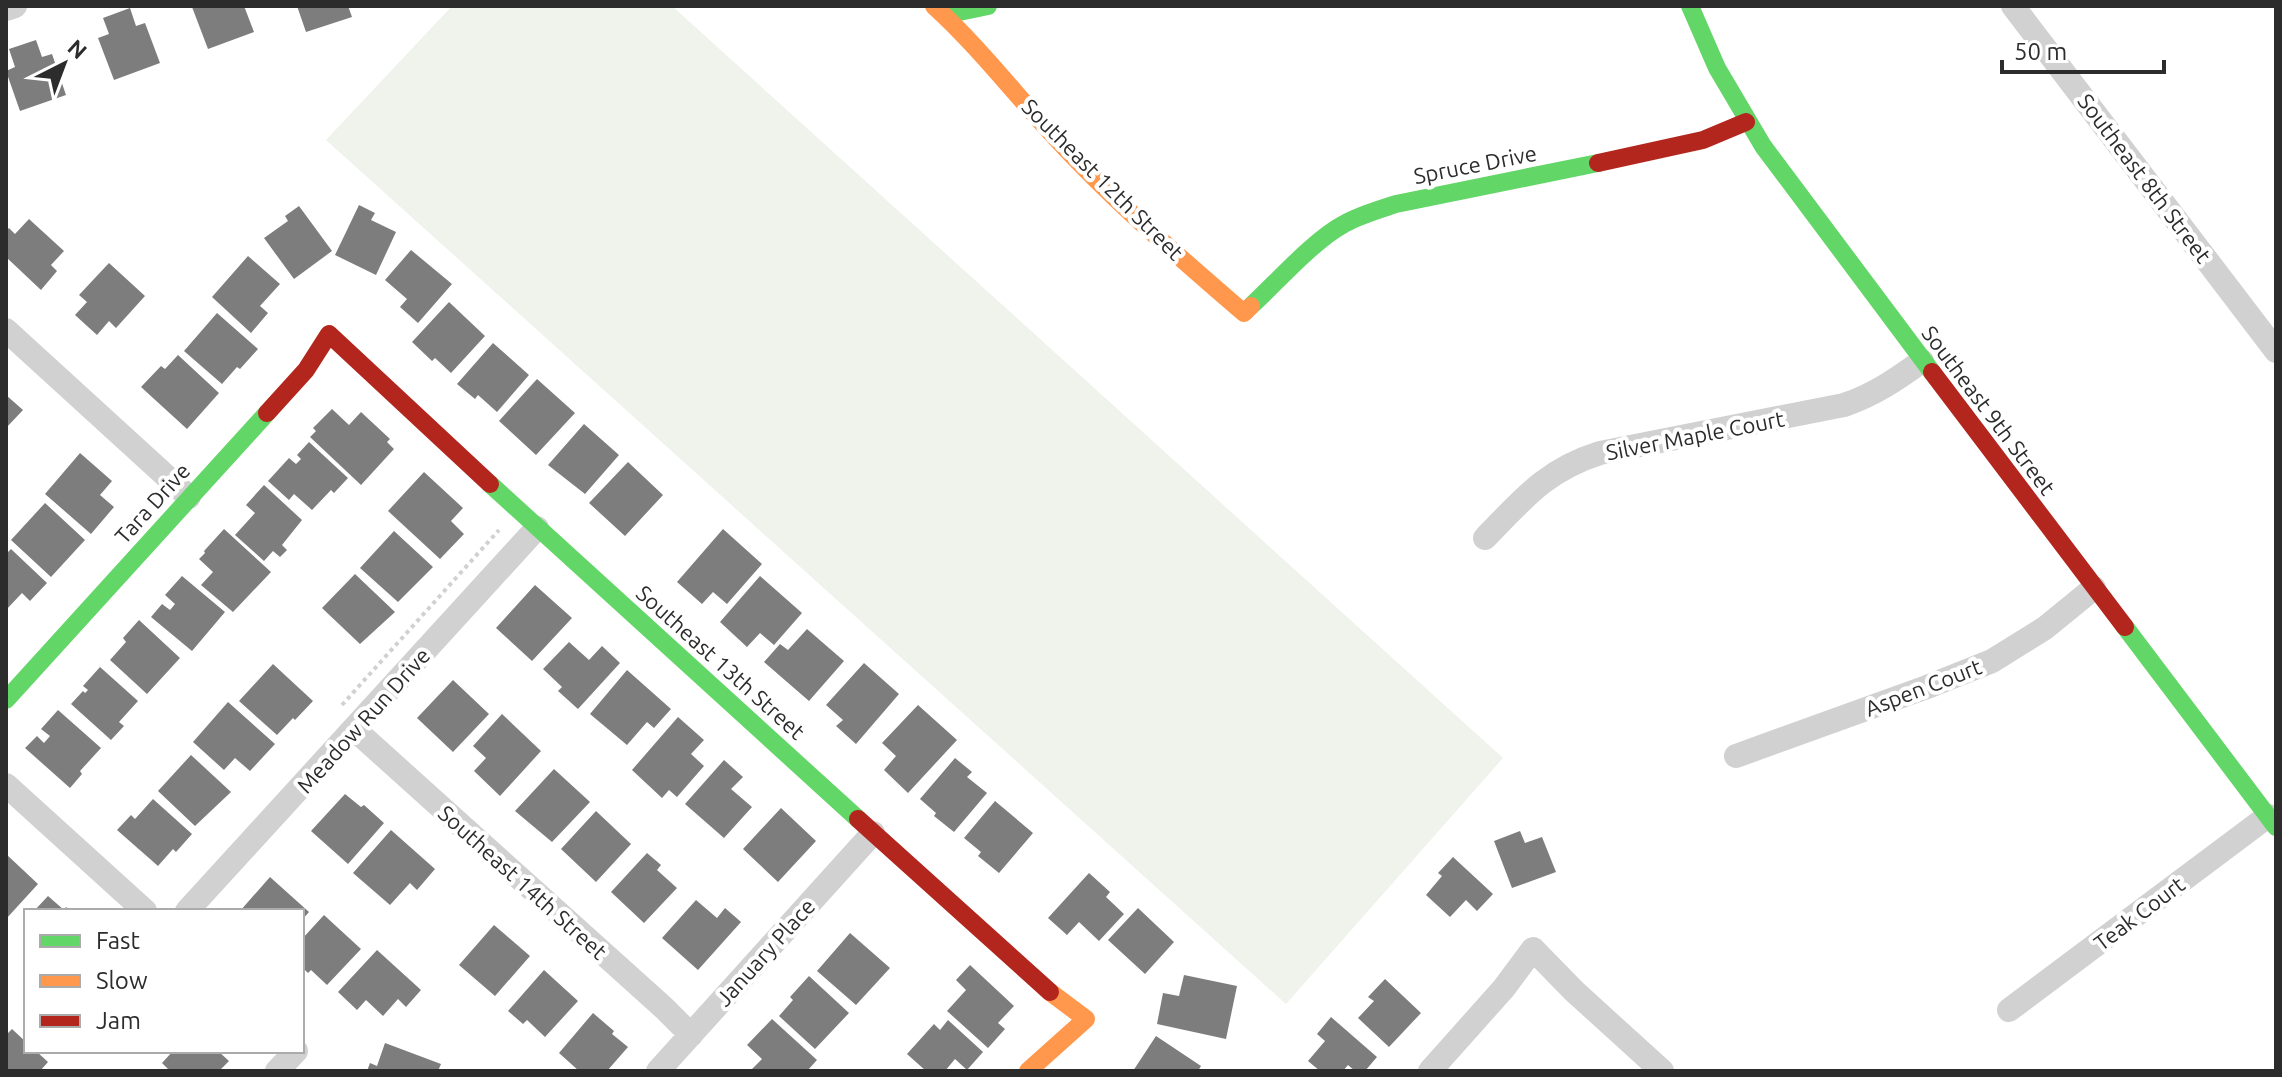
<svg xmlns="http://www.w3.org/2000/svg" width="2282" height="1077" font-family="Ubuntu,sans-serif">
<style>
.green{fill:#eff3eb}
.building{fill:#7d7d7d}
.lines{fill:none;stroke-linecap:round;stroke-linejoin:round}
.path{stroke:#d1d1d1;stroke-width:4;stroke-dasharray:4 4;stroke-linecap:butt}
.street{stroke:#d1d1d1;stroke-width:24}
.fast{stroke:#63d668;stroke-width:18}
.slow{stroke:#ff974d;stroke-width:18}
.jam{stroke:#b3261e;stroke-width:18}
.labels{text-anchor:middle;dominant-baseline:central;stroke-width:8;stroke-linejoin:round;paint-order:stroke}
.street-label{font-size:22px;fill:#2c2c2c;stroke:#fff}
</style>
<rect width="100%" height="100%" fill="#fff"/>
<!-- green -->
<path class="green" d="M452,6H672L1503,758L1286,1004L326,140Z"/>
<!-- building -->
<path class="building" d="M196,6H244L254,32L208,49L192,7Z
M297,6H348L352,17L306,32Z
M130,8L136,26L145,23L160,63L114,80L98,38L109,34L103,18Z
M36,40L42,57L52,54L66,95L20,111L6,71L15,67L9,49Z
M359,205L375,213L371,220L396,232L376,275L335,255Z
M299,206L332,251L294,279L264,238L288,221L285,216Z
M29,219L64,251L51,265L57,271L41,290L6,257V231L9,228L15,234Z
M411,250L452,284L418,323L400,307L407,299L385,280Z
M248,256L280,284L260,306L268,313L251,333L212,297Z
M109,263L145,296L116,328L109,321L97,335L75,315L87,302L79,295Z
M449,302L485,336L451,373L435,358L432,361L412,342Z
M217,313L258,349L240,369L237,367L222,384L184,351Z
M493,343L529,375L497,412L478,395L475,399L457,384Z
M178,355L219,393L187,429L141,387L161,366L165,369Z
M537,379L575,413L536,455L499,421Z
M6,395L23,410L6,428Z
M332,409L349,425L361,412L390,439L387,442L394,449L361,485L310,437L316,431L313,428Z
M584,424L619,455L585,494L548,465Z
M309,442L348,478L334,493L331,490L312,510L294,494L289,500L268,481L289,458L296,464L301,459L297,455Z
M80,453L112,481L100,495L114,507L91,534L45,494Z
M628,462L663,495L625,536L589,503Z
M424,472L463,508L451,521L464,534L440,559L388,511Z
M264,485L302,520L282,545L287,550L280,557L273,551L264,561L235,535L255,513L246,505Z
M45,503L85,540L51,577L11,540Z
M224,529L271,572L233,612L201,585L213,572L199,559L205,553L204,551Z
M723,529L762,564L727,604L713,592L702,604L677,582Z
M394,531L433,567L398,602L360,568Z
M11,549L47,583L30,601L22,593L6,610V554Z
M355,574L395,612L360,644L322,608Z
M182,576L225,612L192,651L151,617L162,604L170,610L175,604L165,595Z
M760,576L802,613L774,645L760,633L747,647L720,622Z
M535,585L572,618L532,661L496,628Z
M139,620L180,658L147,694L110,660L126,642L123,638Z
M807,629L844,661L809,701L764,662L780,644L788,650Z
M569,642L589,660L602,646L620,663L578,709L558,691L562,687L543,669Z
M864,663L899,694L856,744L836,726L843,720L826,705Z
M273,664L313,701L295,720L293,718L277,735L239,701Z
M100,667L138,701L119,722L124,726L111,740L71,704L83,691L85,693L88,690L83,686Z
M627,670L671,709L654,728L647,722L627,745L590,714Z
M453,680L489,714L453,752L417,718Z
M228,702L275,744L250,771L235,758L224,770L193,742Z
M918,705L957,740L908,793L884,770L896,756L882,743Z
M58,710L101,748L80,771L82,774L70,788L25,748L37,736L44,743L50,736L41,729Z
M502,714L541,751L500,796L474,771L486,758L473,746Z
M678,717L704,740L691,754L704,766L677,797L669,790L662,798L632,770Z
M191,755L231,792L195,826L158,791Z
M955,758L972,772L967,777L987,793L954,832L934,816L936,813L920,799Z
M724,760L743,777L731,789L752,807L724,838L685,804Z
M554,769L590,802L552,842L515,811Z
M345,794L361,807L364,805L384,823L348,864L311,831Z
M153,799L192,834L176,852L173,849L158,866L117,830L131,815L135,819Z
M995,801L1033,833L999,873L978,856L981,852L964,838Z
M781,808L816,841L778,882L743,849Z
M596,811L631,844L596,882L561,849Z
M391,830L435,869L417,890L410,883L390,905L353,873Z
M1520,831L1525,843L1542,837L1556,872L1512,888L1494,841Z
M647,853L661,865L657,870L677,888L644,923L611,892Z
M6,854L38,884L6,919Z
M1453,857L1493,894L1477,911L1466,900L1450,917L1426,895L1442,876L1438,873Z
M1089,873L1110,892L1106,897L1124,914L1099,941L1079,922L1067,935L1048,918Z
M270,877L309,912L302,920V911H240Z
M48,896L64,910L66,907L71,911H34Z
M696,900L717,918L725,908L741,922L698,970L662,938Z
M1138,908L1174,942L1145,974L1108,940Z
M324,915L361,949L327,985L311,970L308,973L302,967V939Z
M494,925L530,956L495,996L459,965Z
M850,933L890,968L856,1005L817,971Z
M377,950L421,990L406,1007L398,999L383,1016L366,1000L357,1010L338,992Z
M970,965L1014,1006L998,1023L1005,1029L988,1048L947,1011L966,990L956,980Z
M544,970L578,1001L545,1037L527,1020L523,1024L508,1011Z
M1184,975L1237,986L1226,1039L1157,1024L1163,993L1179,996Z
M809,976L849,1013L815,1049L779,1016L793,1000L790,997Z
M1385,979L1421,1013L1389,1047L1358,1018L1374,1001L1368,997Z
M593,1013L614,1031L612,1034L628,1047L607,1071H579L559,1053Z
M1331,1017L1377,1057L1365,1071H1355L1348,1065L1343,1071H1320L1308,1061L1325,1041L1317,1034Z
M772,1019L817,1060L807,1071H750L762,1059L747,1045Z
M948,1020L983,1052L967,1070L955,1059L945,1071H926L907,1054L934,1024L940,1030Z
M12,1029L26,1042V1051H36L48,1062L40,1071H6V1035Z
M1156,1036L1201,1066L1198,1071H1133Z
M385,1043L441,1064L438,1071H367L370,1063L377,1066Z
M173,1051H218L229,1061L219,1071H170L162,1063Z"/>
<g class="lines">
<!-- path -->
<path class="path" d="M342,705L499,530"/>
<!-- street -->
<path class="street" d="M2013,6L2276,351
M6,9L15,6
M6,330L189,497
M1485,538C1523,499 1546,470 1600,453L1844,405C1874,395 1897,379 1922,361
M354,729L664,1008L691,1035
M1736,756L1927,687L1992,661L2045,628L2094,588
M6,785L145,911
M187,911L537,528
M2009,1010L2268,816
M277,1071L296,1051
M658,1071L873,833
M1430,1071L1504,988L1533,949L1574,991L1662,1071"/>
<!-- fast -->
<path class="fast" d="M1690,6L1717,68L1763,146L1932,372
M945,15L988,6
M1251,306C1277,282 1314,240 1344,224C1360,215 1378,210 1396,204L1598,163
M490,484L858,819
M2125,627L2276,827
M6,700L267,413"/>
<!-- slow -->
<path class="slow" d="M934,6C978,46 1014,93 1055,137C1113,200 1179,257 1244,313L1251,306
M1028,1071L1086,1019L1050,992"/>
<!-- jam -->
<path class="jam" d="M1598,163L1703,140L1746,122
M1932,372L2125,627
M267,413L306,370L329,334L490,484
M858,819L1050,992"/>
</g>
<g class="labels">
<!-- street labels -->
<g class="street-label">
<text transform="translate(1475 164) rotate(-11)">Spruce Drive</text>
<text transform="translate(2145 178) rotate(53)">Southeast 8th Street</text>
<text transform="translate(1103 179) rotate(45)">Southeast 12th Street</text>
<text transform="translate(1989 410) rotate(53)">Southeast 9th Street</text>
<text transform="translate(1695 435) rotate(-11)">Silver Maple Court</text>
<text transform="translate(152 503) rotate(-48)">Tara Drive</text>
<text transform="translate(721 662) rotate(42)">Southeast 13th Street</text>
<text transform="translate(1923 687) rotate(-21)">Aspen Court</text>
<text transform="translate(363 720) rotate(-48)">Meadow Run Drive</text>
<text transform="translate(523 882) rotate(42)">Southeast 14th Street</text>
<text transform="translate(2139 913) rotate(-37)">Teak Court</text>
<text transform="translate(765 952) rotate(-48)">January Place</text>
</g>
</g>
<!-- border -->
<rect width="2282" height="1077" fill="none" stroke="#2c2c2c" stroke-width="16"/>
<!-- legend -->
<rect x="24" y="909" width="280" height="144" fill="#ffffff" stroke="#ababab" stroke-width="2"/>
<rect x="40" y="935" width="40" height="12" fill="#63d668" stroke="#ababab" stroke-width="2"/>
<text x="96" y="949" font-size="24" fill="#2c2c2c">Fast</text>
<rect x="40" y="975" width="40" height="12" fill="#ff974d" stroke="#ababab" stroke-width="2"/>
<text x="96" y="989" font-size="24" fill="#2c2c2c">Slow</text>
<rect x="40" y="1015" width="40" height="12" fill="#b3261e" stroke="#ababab" stroke-width="2"/>
<text x="96" y="1029" font-size="24" fill="#2c2c2c">Jam</text>
<!-- north arrow -->
<g transform="translate(64 64) rotate(42)" stroke="#ffffff" stroke-width="6" paint-order="stroke">
<path d="M0-6L14 30L0 20L-14 30Z" fill="#2c2c2c"/>
<text y="-12" font-size="22" font-weight="bold" text-anchor="middle" fill="#2c2c2c">N</text>
</g>
<!-- scale -->
<path d="M2002 60v12h162v-12" fill="none" stroke="#2c2c2c" stroke-width="4"/>
<text x="2014" y="60" font-size="24" fill="#2c2c2c" stroke="#ffffff" stroke-width="6" paint-order="stroke">50 m</text>
</svg>
